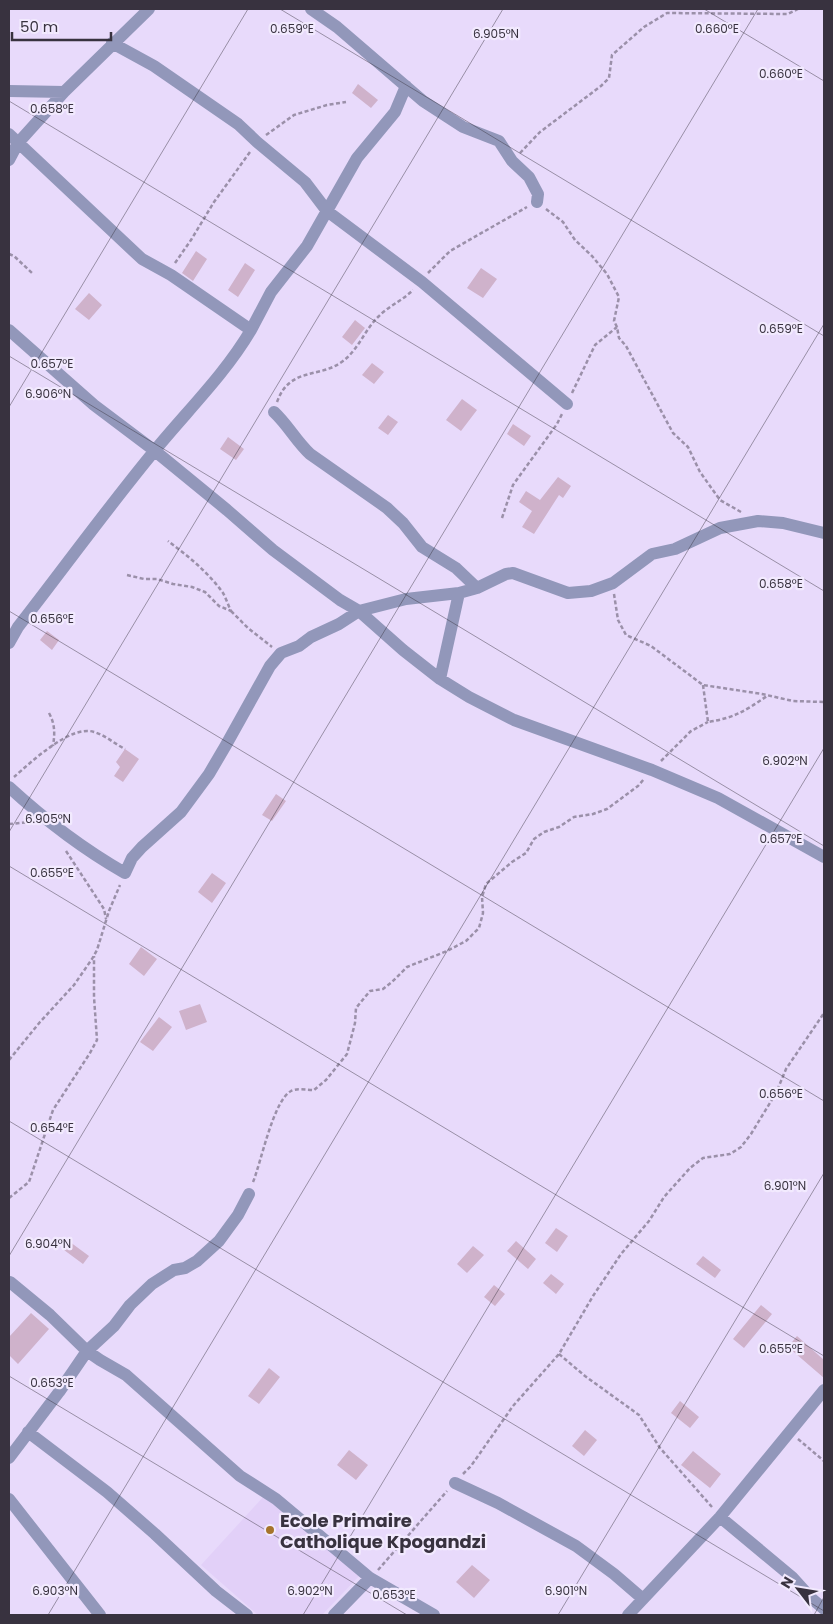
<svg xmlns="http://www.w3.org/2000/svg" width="833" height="1624" font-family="Poppins,sans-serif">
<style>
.built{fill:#e2d0f8}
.building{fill:#cfb2cb}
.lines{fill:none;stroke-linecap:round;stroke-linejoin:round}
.path{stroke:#9b90a9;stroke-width:2.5;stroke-dasharray:4 2.5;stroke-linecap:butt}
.minor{stroke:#9297ba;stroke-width:12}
.ticks{fill:none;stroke:#38323f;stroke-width:1;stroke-opacity:0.45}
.poi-dot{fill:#a6742b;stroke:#f2eafe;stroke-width:2}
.labels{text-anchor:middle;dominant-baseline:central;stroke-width:4.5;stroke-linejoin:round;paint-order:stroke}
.poi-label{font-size:18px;font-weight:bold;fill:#38323f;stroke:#f2eafe;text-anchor:start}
.ticks-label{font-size:12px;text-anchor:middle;fill:#38323f;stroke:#f2eafe;stroke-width:4.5;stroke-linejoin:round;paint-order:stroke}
</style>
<rect width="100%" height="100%" fill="#e8dafb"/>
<!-- built -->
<path class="built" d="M265,1495L361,1574L322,1615H258L201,1565Z"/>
<!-- building -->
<path class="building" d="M358,84L378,100L371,108L352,93Z
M196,251L207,259L193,281L182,273Z
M245,263L255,270L238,297L228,290Z
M481,268L497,279L483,298L467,288Z
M89,293L102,305L89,320L75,309Z
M355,320L365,328L352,345L342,337Z
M372,363L384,372L374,384L362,375Z
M462,399L477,410L461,431L446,420Z
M388,415L398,422L388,435L378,428Z
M513,424L531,436L524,446L507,434Z
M228,437L244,449L236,460L220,449Z
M558,477L571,486L563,498L559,495L534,534L522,527L532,511L519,502L526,491L540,500Z
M47,631L59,640L52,650L40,640Z
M125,749L139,759L123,782L114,776L120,767L116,762Z
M276,794L286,801L272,821L262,815Z
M212,873L226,883L212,903L198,892Z
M141,947L157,959L144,976L129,964Z
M200,1004L207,1022L186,1030L179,1011Z
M159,1017L172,1027L153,1051L140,1042Z
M556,1228L568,1236L557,1252L545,1243Z
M516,1241L536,1259L528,1269L507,1251Z
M70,1242L89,1256L83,1264L64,1250Z
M473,1246L484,1255L467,1273L457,1264Z
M703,1256L721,1270L715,1278L696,1264Z
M551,1274L564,1284L556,1294L543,1283Z
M494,1285L505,1294L495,1306L484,1297Z
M761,1305L772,1314L744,1348L733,1339Z
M31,1313L49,1329L18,1364L9,1355V1337Z
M797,1336L824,1360V1378L788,1347Z
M269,1368L280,1377L259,1404L248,1396Z
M680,1401L699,1417L690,1428L671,1413Z
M585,1430L597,1440L584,1456L572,1446Z
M349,1450L368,1465L356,1480L337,1465Z
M693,1451L721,1474L710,1488L681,1465Z
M472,1565L490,1580L474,1598L456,1582Z"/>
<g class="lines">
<!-- path -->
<path class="path" d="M266,135L294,115L327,105L346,102
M520,153L540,132L601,86L609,78L612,55L644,27L667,13L788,14L798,9
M546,209L563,222L575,240L592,256L607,274L619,297L614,321L617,327L619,338L626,346L673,433L688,447L700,472L720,500L741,512
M9,254L14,256L32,273
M175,263L191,240L214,202L250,152
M428,273L450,251L527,207
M572,393L595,345L617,327
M277,402C290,366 320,379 343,361C359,349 365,329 379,316C389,306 403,300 413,290
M502,518L513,485L557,424L562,414
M127,575L144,579H157L173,584L192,587L205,592L219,606L231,611C228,605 226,598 223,593C208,572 188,556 168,541
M614,594L618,620L626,635L651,646L703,685L762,694L793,701L824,702
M231,611L248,628L272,647
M703,685L708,722C734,718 745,711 767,696
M49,713C55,724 55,733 53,746
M661,761L691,731L708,722
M14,777C30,763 71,724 94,732C105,735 115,744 125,749
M9,824L30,822
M66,851L104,909L106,919
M9,1060L40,1022L74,985L92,959L97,950L109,911L120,885
M253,1182C261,1163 273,1101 291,1091C296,1088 307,1090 314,1090L326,1080L347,1054L355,1023L356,1008L370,991L383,989L392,982L407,967L447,951L466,941L479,928L483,913L482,897L486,884L512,862L526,853L534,839L544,832L559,827L574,817L593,814L607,809L638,786L644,779
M9,1198L29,1182L53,1110L90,1053L97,1040L94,997V956
M559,1354L585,1376L639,1415L660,1448L712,1507
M798,1439L824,1461
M463,1474L471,1466L513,1406L559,1354L593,1296L621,1254L649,1221L664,1197L690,1168L703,1158L730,1154L741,1147L751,1134L776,1093L786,1069L824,1013
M378,1570L447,1491"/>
<!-- minor -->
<path class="minor" d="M311,9L337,27L423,101L463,127L499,141L512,161L529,177L538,194L537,202
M112,43L154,66L238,124L257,142L305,182L327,211L422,282L567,404
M9,91L64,92
M9,134L142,259L171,275L251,330C225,374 188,410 156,449C108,507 64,568 18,627L9,643
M9,160L18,143L64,92L149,9
M9,330L94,405L155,451L227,510L273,550L340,600L359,611L403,650L440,679L469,697L514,720L652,770L718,798L824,857
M251,330L271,292L307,246L357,158L395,112L406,86
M274,412C288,425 296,441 310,454L387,508L403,523L422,547L456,568L477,588
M440,679L459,593
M9,787C45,820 83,849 125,873L132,858L142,847L181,812L209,774L226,745L270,666L281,653L299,646L311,637L339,624L359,611L406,599L459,593L477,588L506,574L513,573L568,593L591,591L613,583L652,554L675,549L720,528L758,521L783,523L824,533
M9,1284L10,1282L50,1315L87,1351L100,1360L126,1375L240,1476L276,1499L370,1578L434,1615
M28,1432L107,1492L155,1534L216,1591L247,1615
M9,1458L59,1392L87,1351L114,1326L130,1305L152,1284L174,1270L185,1268L197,1261L219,1241L238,1215L249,1194
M455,1483L498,1503L576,1546L614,1574L643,1599
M9,1499L100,1615
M720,1517L792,1577L811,1598L824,1609
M334,1615L370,1578
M628,1615L720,1517L824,1390"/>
</g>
<!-- ticks -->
<path class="ticks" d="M280,9L824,336M704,9L824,81M9,101L824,591M9,356L824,846M9,407L248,9M9,611L824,1101M9,832L503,9M9,866L824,1356M9,1121L824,1611M9,1256L758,9M9,1376L407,1615M48,1615L824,324M303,1615L824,748M558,1615L824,1173M814,1615L824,1597"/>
<!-- markers -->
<circle class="poi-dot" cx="270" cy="1530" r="5"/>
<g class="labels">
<!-- poi labels -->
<g class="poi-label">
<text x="280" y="1520">Ecole Primaire<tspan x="280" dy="21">Catholique Kpogandzi</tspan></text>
</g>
</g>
<g class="ticks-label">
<text x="292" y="33">0.659°E</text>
<text x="717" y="33">0.660°E</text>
<text x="496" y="38">6.905°N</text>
<text x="781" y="78">0.660°E</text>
<text x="52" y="113">0.658°E</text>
<text x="781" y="333">0.659°E</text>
<text x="52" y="368">0.657°E</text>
<text x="48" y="398">6.906°N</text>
<text x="781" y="588">0.658°E</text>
<text x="52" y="623">0.656°E</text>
<text x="785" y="765">6.902°N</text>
<text x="48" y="823">6.905°N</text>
<text x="781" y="843">0.657°E</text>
<text x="52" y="877">0.655°E</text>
<text x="781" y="1098">0.656°E</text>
<text x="52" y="1132">0.654°E</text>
<text x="785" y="1190">6.901°N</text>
<text x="48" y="1248">6.904°N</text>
<text x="781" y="1353">0.655°E</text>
<text x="52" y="1387">0.653°E</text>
<text x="55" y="1595">6.903°N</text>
<text x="310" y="1595">6.902°N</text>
<text x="566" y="1595">6.901°N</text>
<text x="394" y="1599">0.653°E</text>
</g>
<!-- border -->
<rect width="833" height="1624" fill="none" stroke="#38323f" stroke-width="20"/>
<!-- north arrow -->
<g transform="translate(798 1589) rotate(301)" stroke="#f2eafe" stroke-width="4" paint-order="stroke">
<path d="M0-4L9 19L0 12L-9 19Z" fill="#38323f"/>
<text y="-8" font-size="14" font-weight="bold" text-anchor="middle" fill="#38323f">N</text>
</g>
<!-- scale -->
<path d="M12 32v8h99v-8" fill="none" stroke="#38323f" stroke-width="2.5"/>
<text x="20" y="32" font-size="15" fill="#38323f" stroke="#f2eafe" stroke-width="4" paint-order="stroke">50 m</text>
</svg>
